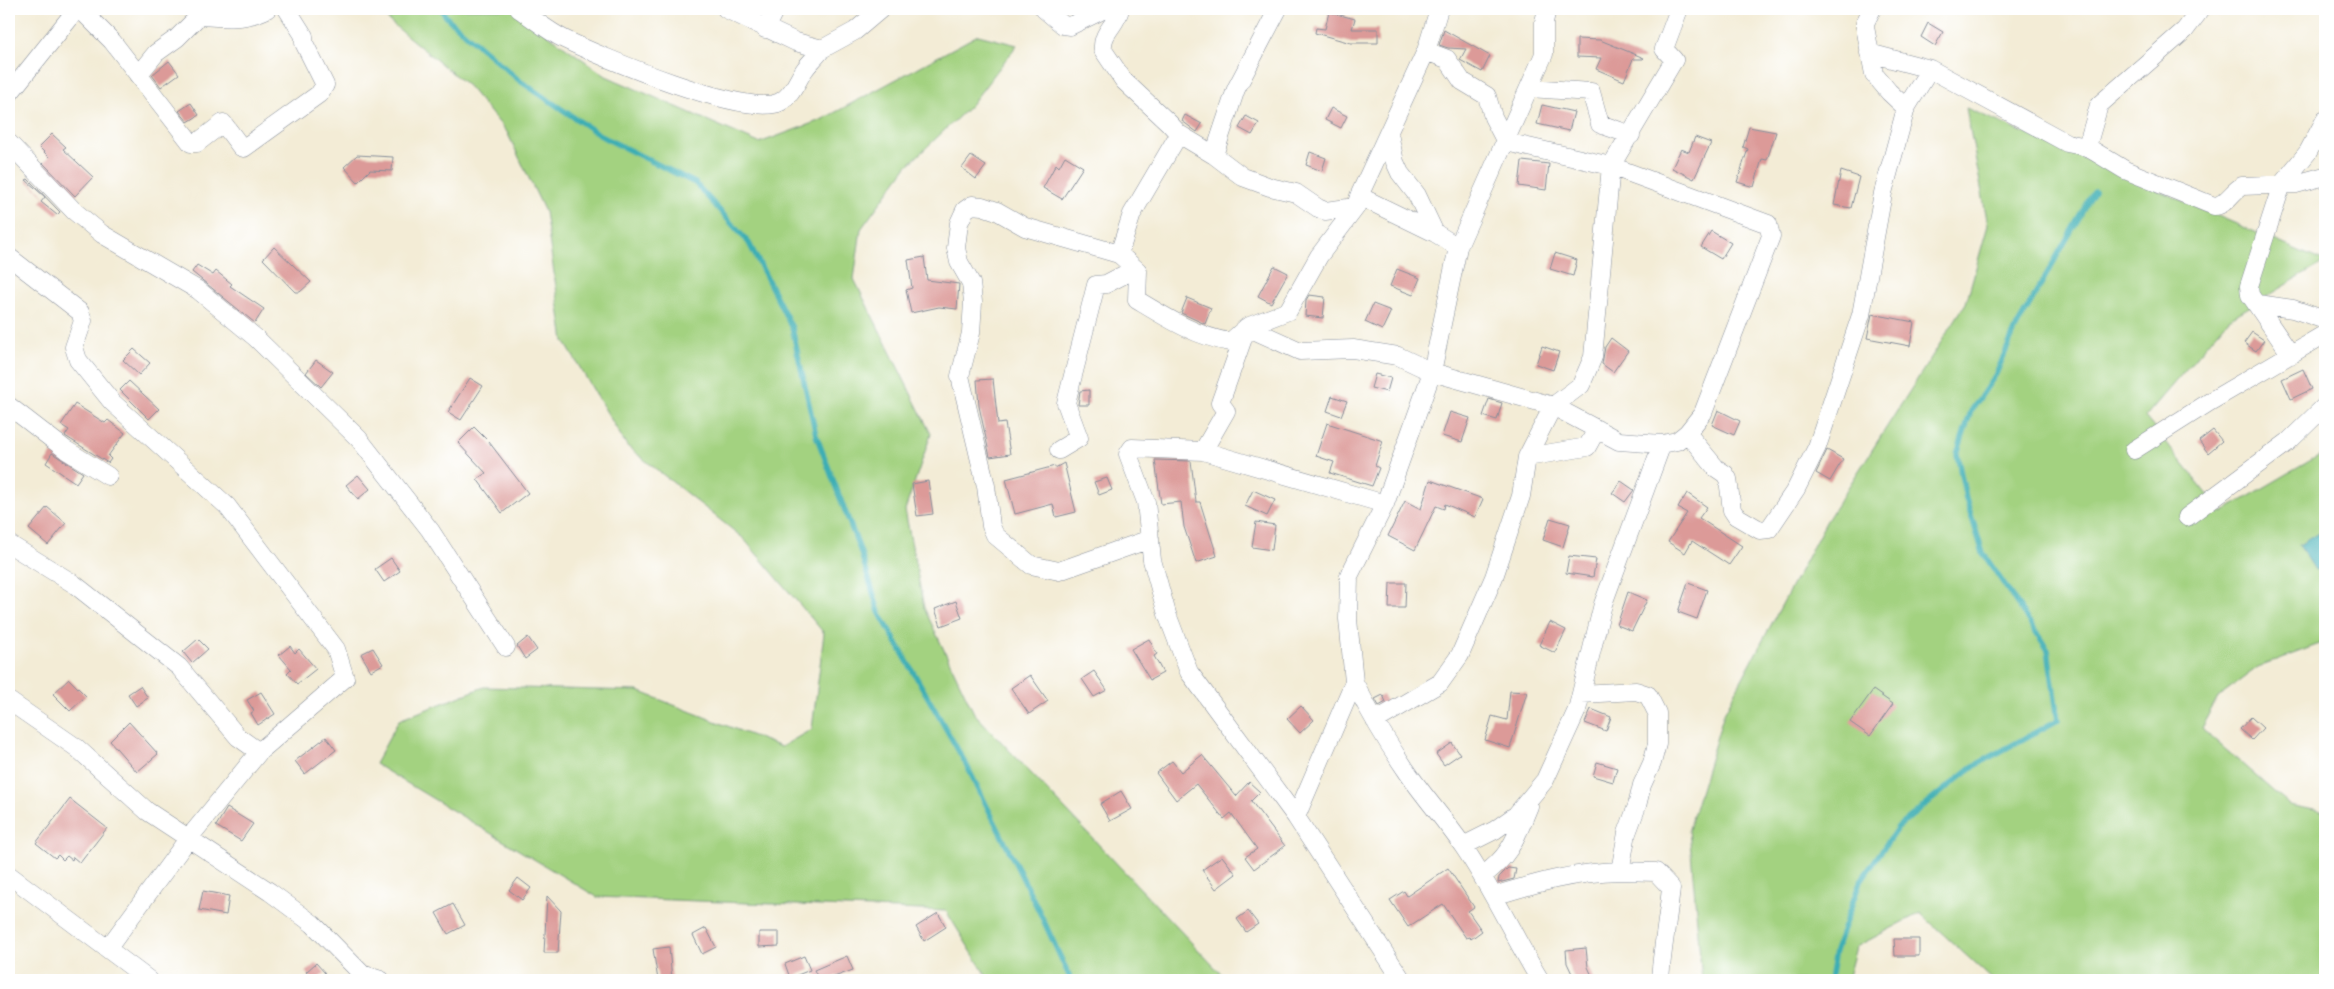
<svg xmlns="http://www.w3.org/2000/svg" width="2334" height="989" font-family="Kalam,sans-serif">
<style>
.green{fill:#a3d280;stroke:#5f806f}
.water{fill:#3daeb4;stroke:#2c6e89}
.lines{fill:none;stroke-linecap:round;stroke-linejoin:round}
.stream{stroke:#3daeb4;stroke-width:5.5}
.building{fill:#dc9a98}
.minor-casing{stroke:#878e9a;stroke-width:19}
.minor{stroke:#fff;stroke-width:18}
</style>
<rect width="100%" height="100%" fill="#fff"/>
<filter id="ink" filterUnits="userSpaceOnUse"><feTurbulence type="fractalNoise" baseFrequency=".02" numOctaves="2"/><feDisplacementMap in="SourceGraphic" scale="10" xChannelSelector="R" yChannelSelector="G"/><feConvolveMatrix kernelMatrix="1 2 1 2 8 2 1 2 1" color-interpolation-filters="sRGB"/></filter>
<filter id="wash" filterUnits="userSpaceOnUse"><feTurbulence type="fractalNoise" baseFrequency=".0096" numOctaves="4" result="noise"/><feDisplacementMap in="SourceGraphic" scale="20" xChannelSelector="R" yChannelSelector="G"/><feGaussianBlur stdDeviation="1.12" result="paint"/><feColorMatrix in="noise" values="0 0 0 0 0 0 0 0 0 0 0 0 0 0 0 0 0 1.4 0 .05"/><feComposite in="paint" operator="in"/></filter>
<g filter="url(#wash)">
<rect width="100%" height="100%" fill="#f3ecd6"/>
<!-- green -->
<path class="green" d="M381,9H512L606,76L759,143L821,120L978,35L1017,45L970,106L907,166L861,229L854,279L931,434L905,510L924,608L974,713L1227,980H989L946,911L597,897L375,764L399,720L484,687L638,691L781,747L812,729L824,633L743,538L627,446L564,341L545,212L507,132L468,86L389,21Z
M1966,108L2325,262L2229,319L2145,417L2222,512L2325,452V642L2258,667L2218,697L2201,728L2289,805L2325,812V980H1993L1920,913L1856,947L1847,980H1702L1689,829L1724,713L1826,522L1966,303L1988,225Z"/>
<!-- water -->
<path class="water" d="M2325,529V568L2315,570L2299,545Z"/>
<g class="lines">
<!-- stream -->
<path class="stream" d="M441,9L447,18L520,81L603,137L695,183L749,243L792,328L816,435L860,550L879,612L966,764L1041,915L1071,980
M1830,980L1835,951L1860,882L1898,827L1972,767L2058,720L2048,650L1983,553L1966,499L1957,454L1971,411L1996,374L2015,330L2094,191"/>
</g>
<g id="blocks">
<!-- building -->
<path class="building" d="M1329,12L1355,19L1352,29H1378V43H1351L1315,33L1316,28L1325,29Z
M1928,23L1943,32L1935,46L1921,37Z
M1444,30L1490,56L1482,72L1460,60L1466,49L1448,48L1439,45Z
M1577,39L1600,40L1644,58L1643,59H1633L1624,81L1596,69L1601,58L1577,57Z
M169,61L179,74L161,87L152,75Z
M191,103L199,115L188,122L179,111Z
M1542,105L1574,112L1569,131L1537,124Z
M1331,108L1347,116L1341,128L1325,120Z
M1185,115L1202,124L1197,132L1182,121Z
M1246,116L1259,123L1252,135L1239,128Z
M1749,127L1776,132L1767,160L1762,159L1754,187L1737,182L1748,149L1743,147Z
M52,134L66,147L63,149L93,177L75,196L43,163L49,157L39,147Z
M1695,137L1711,143L1694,179L1672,168L1681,149L1689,152Z
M1310,152L1326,158L1322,171L1306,165Z
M357,155L393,157L392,171L370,170L358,182L344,167Z
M971,156L986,166L976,179L962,168Z
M1065,156L1083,167L1062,199L1043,188L1056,164L1059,167Z
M1522,161L1549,164L1546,190L1519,186Z
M1841,171L1859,177L1851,208L1834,205Z
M28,179L60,212L57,215L41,202L45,197L26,180Z
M1711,231L1731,243L1721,259L1701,247Z
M274,247L311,282L300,292H295L263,259Z
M1555,253L1577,260L1573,276L1550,269Z
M924,257L927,280L959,284L957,309L939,307L911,313L906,290L912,288L908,260Z
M197,265L213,275L216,271L232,284L230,286L264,309L255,323L192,272Z
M1274,266L1288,273L1271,303L1258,296Z
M1397,269L1420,278L1413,295L1390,286Z
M1309,295L1325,297L1323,318L1305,316L1306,300Z
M1187,298L1211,308L1205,324L1181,313Z
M1373,304L1391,311L1382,330L1365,322Z
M1872,314L1914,322L1910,346L1867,338Z
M2252,332L2264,340L2256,351L2244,343Z
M1611,338L1628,351L1613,372L1602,364L1605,347Z
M1542,346L1559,352L1553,370L1536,364Z
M134,349L150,363L139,375L123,360Z
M316,360L333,372L321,387L306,373Z
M2303,369L2312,389L2291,399L2282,379Z
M1375,374L1391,378L1387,392L1371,388Z
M470,378L483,386L461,420L448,412Z
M993,379L998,424L1005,423L1010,454L990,457L979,406L977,380Z
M129,381L159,409L149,419L120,390Z
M1089,390V405H1078L1080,391Z
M1332,396L1347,401L1341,416L1327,411Z
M1489,399L1502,403L1497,420L1483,416Z
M75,404L105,423L108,420L125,433L108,456L111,459L108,463L65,436L69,430L61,425Z
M1718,410L1740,421L1734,435L1712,425Z
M1450,412L1470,418L1462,442L1442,436Z
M1327,423L1383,441L1375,466L1379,468L1372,486L1330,473L1334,462L1316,456Z
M474,427L489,442L528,493L502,513L477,479L486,473L458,443Z
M2213,430L2222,441L2208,453L2199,441Z
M1827,450L1843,459L1830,481L1816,473Z
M52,453L83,473L76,483L46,463Z
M1155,460L1191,461L1196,502H1200L1217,556L1196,563L1184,527L1181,502L1161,504Z
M1064,463L1076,512L1056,517L1053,504L1015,514L1006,479L1055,466V468Z
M358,475L370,489L358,499L346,485Z
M1107,478L1112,490L1099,495L1094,482Z
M1430,480L1483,499L1475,517L1445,504L1444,509L1436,506L1415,550L1388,536L1405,501L1421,509Z
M928,481L933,514L917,516L912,484Z
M1621,481L1634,490L1625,502L1612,493Z
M1253,490L1275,500L1267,516L1245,506Z
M1687,493L1707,507L1699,518L1742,546L1729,565L1692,541L1685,553L1668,542L1687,513L1678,508Z
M47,507L66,523L48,545L29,529Z
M1550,518L1570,524L1563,547L1543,540Z
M1256,522L1275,525L1272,550L1252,547Z
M1569,556L1596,559L1593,577L1566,573Z
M391,558L400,571L384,582L375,569Z
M1390,583H1406L1405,608H1389Z
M1688,583L1707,590L1697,619L1678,612Z
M1628,592L1647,600L1632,631L1617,625Z
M956,601L962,618L941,626L935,609Z
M1550,622L1566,630L1555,653L1539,645Z
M528,637L537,650L525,659L517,646Z
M198,639L208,649L192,663L183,652Z
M1149,639L1157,654L1154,656L1163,673L1150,680L1131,649Z
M290,646L295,653L299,649L316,669L297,684L287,673L291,669L279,655Z
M373,648L383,664L371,671L361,654Z
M1094,671L1107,690L1094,697L1082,679Z
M1030,675L1048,701L1029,714L1011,688Z
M69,679L86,696L70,711L53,694Z
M140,686L148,698L136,706L128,694Z
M1873,690L1893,704L1870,736L1850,722Z
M1510,691L1527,692L1510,748L1485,740L1492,716L1507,720Z
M261,692L275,714L258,725L251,713L254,711L247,700Z
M1383,695L1386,702L1379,706L1375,699Z
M1301,706L1314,720L1300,733L1287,719Z
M1591,709L1611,717L1606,731L1585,723Z
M2251,717L2263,728L2252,740L2240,729Z
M129,722L158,754L137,772L110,741Z
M326,737L336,750L305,774L295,761Z
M1452,743L1460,754L1444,765L1436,754Z
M1202,755L1236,796L1249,782L1260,792L1251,801L1285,846L1254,869L1245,857L1257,849L1231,813L1224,819L1196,784L1176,800L1156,773L1172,761L1181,772Z
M1597,762L1617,768L1613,782L1593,776Z
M1121,791L1132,809L1110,821L1100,804Z
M70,799L107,828L80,863L73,857L72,860L67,856L63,860L58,855L55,858L36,843Z
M227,808L253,824L241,841L216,826Z
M1222,856L1236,874L1216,889L1202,870Z
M1448,868L1474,907L1468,911L1482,931L1471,939L1469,937L1466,938L1443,904L1408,927L1390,900L1404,891L1407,896Z
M1508,868L1516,869L1514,879L1498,883L1499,877Z
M518,878L531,888L522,900L509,890Z
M203,891L229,896L226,915L199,910Z
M547,896L561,911L558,953H544Z
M453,904L465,925L448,934L436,913Z
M1248,911L1258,924L1246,932L1237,919Z
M938,913L946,927L924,941L916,927Z
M706,928L716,947L702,954L693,935Z
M759,932H779V946L759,947Z
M1894,939H1919V956H1895Z
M669,947L672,980H658L653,949Z
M1586,948L1588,967L1594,980H1575L1567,963L1566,950Z
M804,956L810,970L790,978L785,964Z
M847,956L853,970L826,980H819L814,970Z
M316,963L325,973L317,980H313L306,972Z"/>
</g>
</g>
<g filter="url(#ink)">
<use href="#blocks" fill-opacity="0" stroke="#878e9a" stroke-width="1"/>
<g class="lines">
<defs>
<path id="minor" d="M80,9L112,41L191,143H197L223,123L241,147L244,148L319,94L325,85L304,43V36L287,9
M519,9C534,19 548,31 564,39C599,56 748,119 780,102C793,95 797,80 805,69C810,62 817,56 822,49
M726,9L796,42L822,49L855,31L881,9
M1044,9L1063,25L1070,26L1105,9
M1120,9C1117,25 1101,32 1103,50L1124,81L1169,123L1179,134L1214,155L1243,177L1270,187L1296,193L1318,208L1325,211L1356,207
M1872,9L1865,23V27L1874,74L1889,92L1906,108
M765,29L775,9
M1869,53L1930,69L2067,143L2087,147L2125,170L2214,206C2226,206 2232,191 2242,186L2296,184L2325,176
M138,75L156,53L177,38L199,16C224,18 245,20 267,9
M1529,88L1591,92L1600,124L1631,135
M9,94L77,9
M1389,134L1395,162L1400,173L1417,195L1435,233
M9,143L74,211L102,234L198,290L256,338L359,439L430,530L506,647
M2087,147L2099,105L2185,30L2201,9
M1214,155L1236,89L1278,9
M1359,196L1435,233L1458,247
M1119,254L1132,214L1179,134
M9,257L80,312L83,321L74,347L78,360L112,402L227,506L336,649L345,678L259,752L188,839L108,948
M2258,304L2293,309L2325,320
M2291,355L2250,295L2249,286L2282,184L2308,152L2325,120
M9,406L66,450L108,476
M1687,433L1716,468L1725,474L1728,479L1732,510L1736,516L1760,530L1769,529L1796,489L1817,447L1861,315L1883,193L1906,108L1930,69
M1059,450L1079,438L1066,403L1096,285L1106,284L1135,269
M2134,450L2211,401L2325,334
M1203,451L1226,411L1220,403L1247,327L1288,311L1319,256L1356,207L1359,196L1426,51L1439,9
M1527,457L1587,447L1597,429
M2187,517L2288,442L2325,406
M1150,539L1059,571L1031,565L995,535L991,526L986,486L960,376L971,333L973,302L971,283L959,262L956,248L959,223L965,210L972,205L982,206L997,211L1025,227L1119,254L1138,271L1137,300C1167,318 1195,336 1230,342L1247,327L1300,351L1353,349L1398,356L1432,372L1553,406L1619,441L1662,444L1677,441L1687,433L1703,413L1771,236L1768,224L1611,166L1506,142L1493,117L1487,96L1462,81L1447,59L1426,51
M9,544L74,584L179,667L238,737L259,752
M1354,682C1370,713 1388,744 1408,773C1425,798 1446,821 1463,846C1492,888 1513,936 1540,980
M9,701L77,748L147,811L270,892L313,924L362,974L381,980
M1375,721L1440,683L1460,655L1494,577L1521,496L1527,457L1553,406L1581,385L1593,357L1611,166L1674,60L1664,49L1679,9
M1296,817L1189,672L1167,614L1152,560L1146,502L1128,454L1132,448L1203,451L1385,504
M1463,846L1495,830L1516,815L1545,780L1577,710L1603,604L1662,444
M1620,871L1656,872L1671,888C1668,919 1662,949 1660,980
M9,875L149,980
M1482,876C1511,856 1516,837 1529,806
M1494,896C1536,883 1575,872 1620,871L1627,833L1637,806L1642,785L1652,763L1657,744V713L1648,695L1636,691L1581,694
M1402,980L1296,817L1354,682L1348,619L1349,576L1385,504L1432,372L1458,247L1544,54V22L1547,9"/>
</defs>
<!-- minor casing -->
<use href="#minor" class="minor-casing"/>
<!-- minor -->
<use href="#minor" class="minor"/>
</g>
</g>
<!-- margin -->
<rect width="2334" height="989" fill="none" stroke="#fff" stroke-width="30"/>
</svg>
